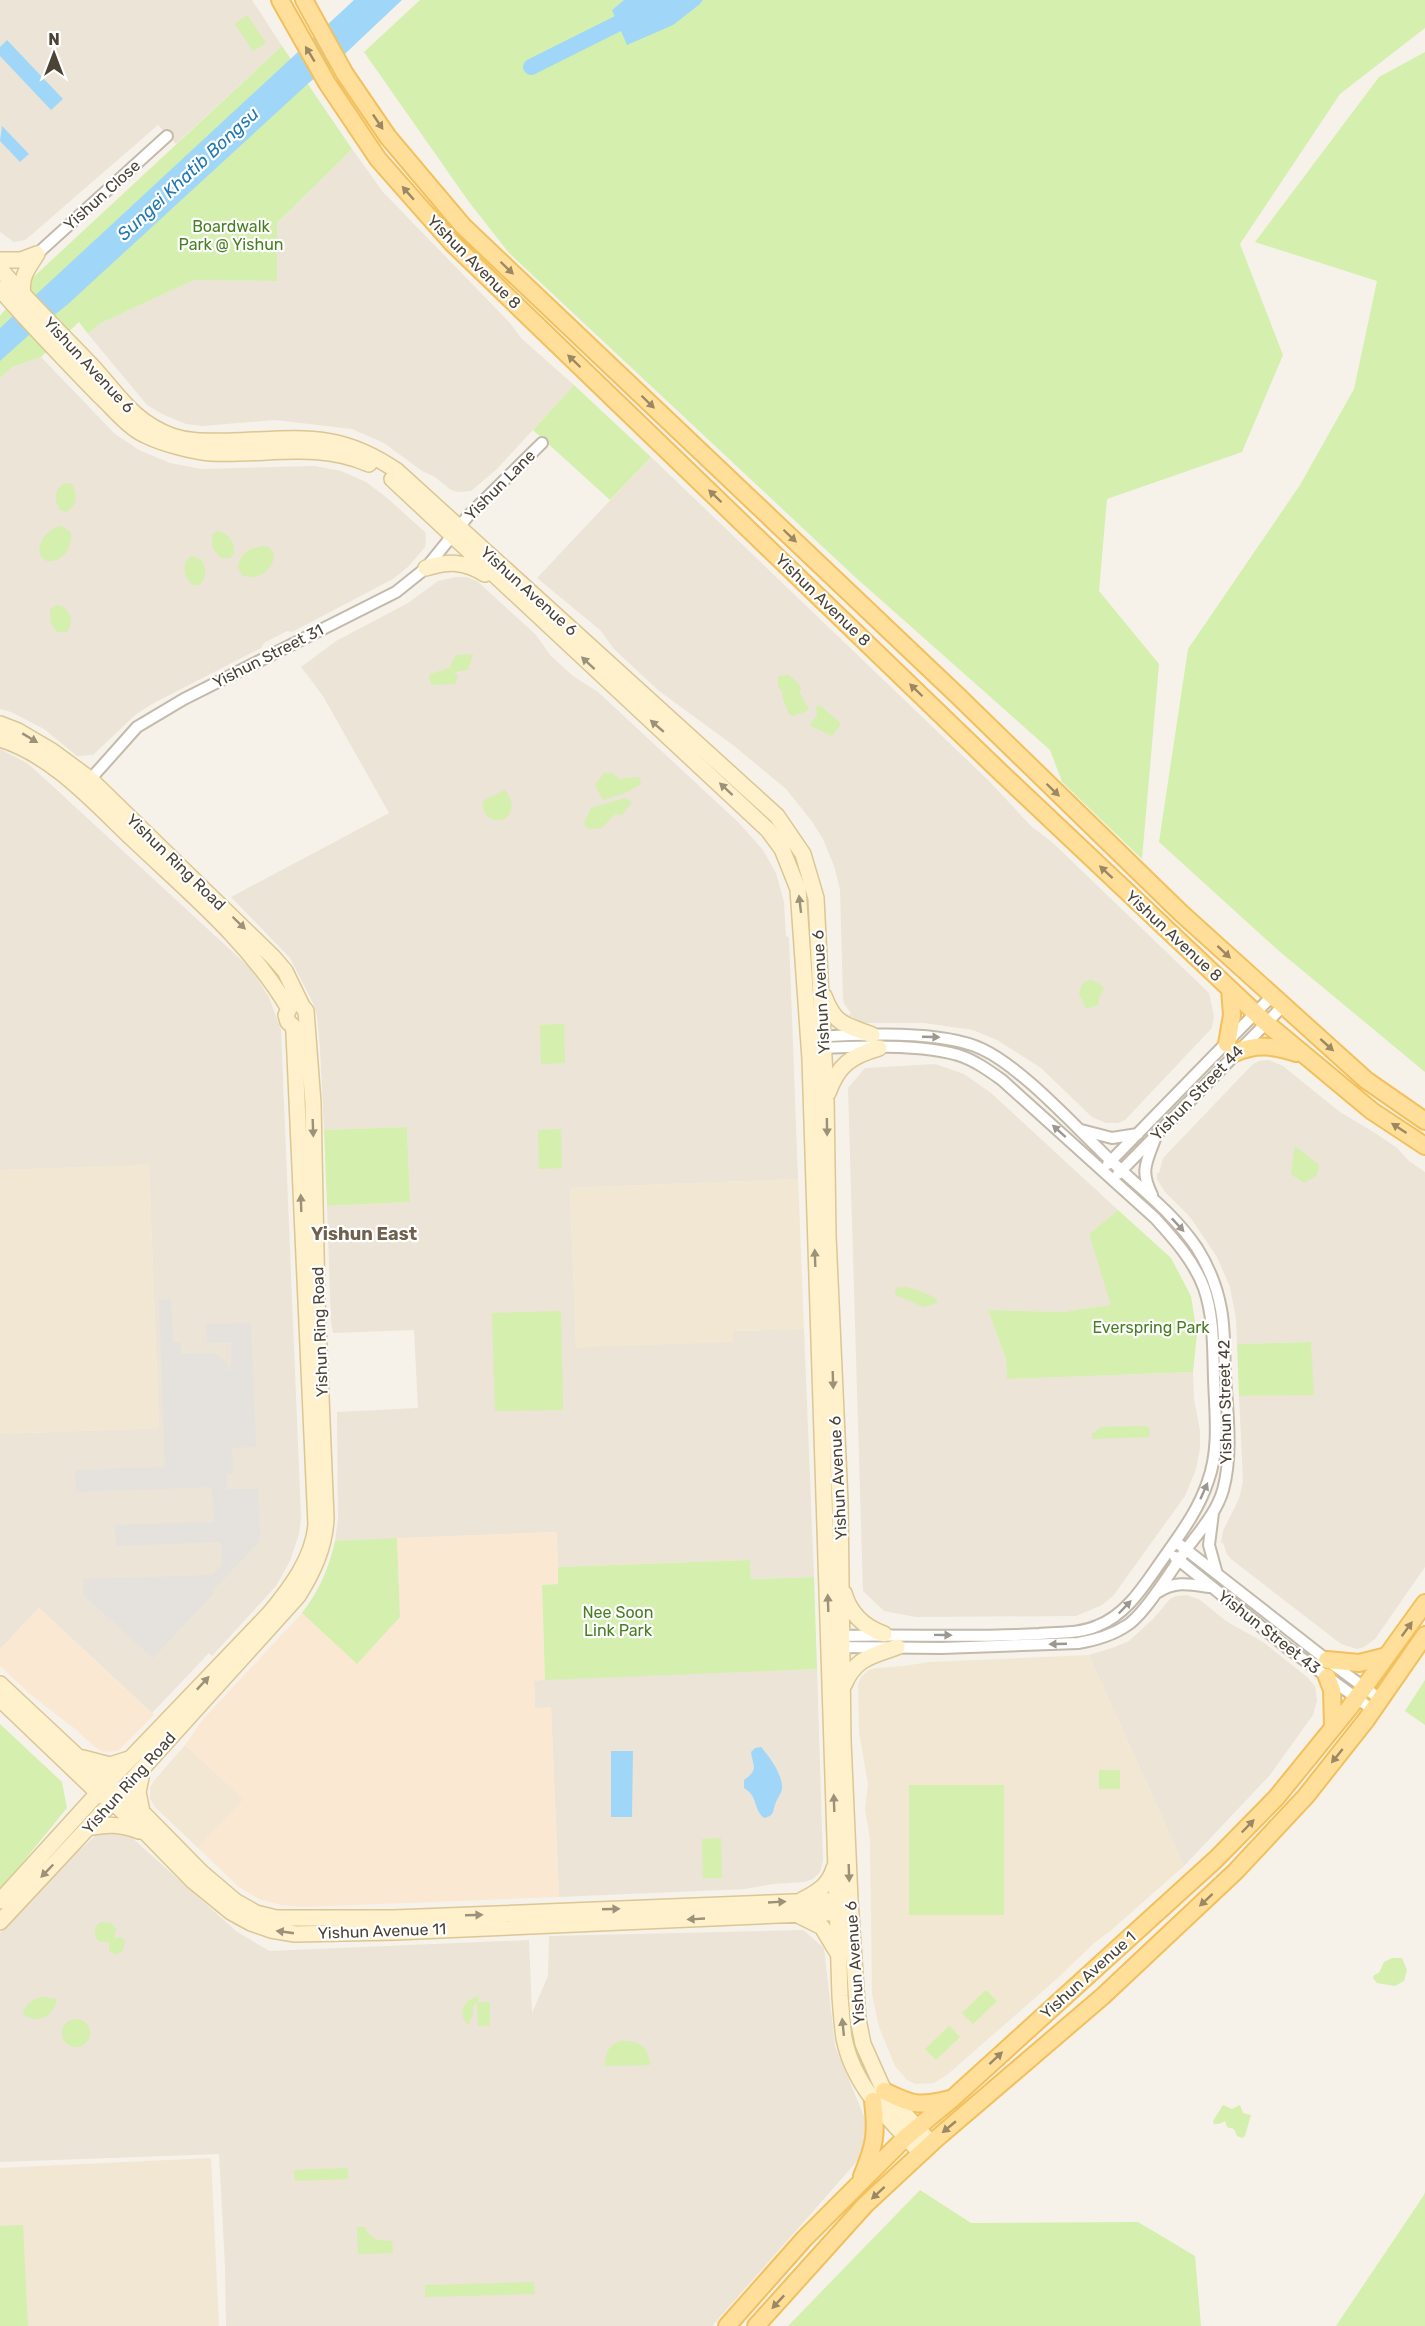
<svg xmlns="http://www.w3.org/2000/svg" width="1425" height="2326" font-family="Rubik,sans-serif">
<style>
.residential{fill:#ebe4d7}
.commercial{fill:#fae8d3}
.education{fill:#f1e7d2}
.green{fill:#d4efae}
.parking{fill:#e5e2de}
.water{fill:#a0d7f9}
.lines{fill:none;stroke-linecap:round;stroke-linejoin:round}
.river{stroke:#a0d7f9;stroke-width:16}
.street-casing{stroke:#c3baab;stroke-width:14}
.secondary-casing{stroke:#dbc794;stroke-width:18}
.primary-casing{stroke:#f2c05c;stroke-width:20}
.street{stroke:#fff;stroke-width:10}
.secondary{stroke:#fff1cb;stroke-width:15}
.primary{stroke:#ffdf9a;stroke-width:16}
.oneway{fill:#9c8963}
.oneway2{fill:#9c9179}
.oneway3{fill:#9c9890}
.labels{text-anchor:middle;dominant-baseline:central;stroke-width:4.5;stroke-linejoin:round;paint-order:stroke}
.street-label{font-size:16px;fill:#4b4336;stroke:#fff}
.park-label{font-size:16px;fill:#477f21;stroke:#fff}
.water-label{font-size:18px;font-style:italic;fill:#2079b3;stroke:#fff}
.neighbourhood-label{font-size:18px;font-weight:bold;fill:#70604c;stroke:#fff}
</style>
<rect width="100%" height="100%" fill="#f6f2ea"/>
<!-- residential -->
<path class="residential" d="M0,0H252L282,46L176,144L158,125L30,236L25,240L14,242L0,232Z
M352,149L383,192L510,323L522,339L574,385L497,469L471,491L458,492L451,490L435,477L422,471L384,443L352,429L275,420L202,426L186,424L162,414L147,405L88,334L99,324L194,280L277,281V223Z
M41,357L115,434L139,450L170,463L202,469L315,466L341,471L366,482L386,497L425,532L426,539L425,547L409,566L393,579L292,632L287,631L264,643L261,648L150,705L134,716L93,755L77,756L44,729L11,712L0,709V378L12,367Z
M651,457L989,781L1031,826L1053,843L1209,993L1214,1016L1212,1028L1125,1120L1118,1123H1106L1092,1117L1041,1068L997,1040L973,1030L924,1023H865L860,1022L849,1015L851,1013L844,1004L843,998L840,889L834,866L823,839L811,820L786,789L733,745L659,691L614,649L600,630L537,578Z
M456,577H466L477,581L536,635L551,656L573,676L598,692L739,823L763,850L776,873L784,902L786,936L789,937L798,1179L570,1188L576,1347L733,1341V1331L804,1329L814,1577L751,1579L750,1560L558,1567L556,1532L335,1541L338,1519L337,1412L418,1408L414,1330L333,1333L331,1322L327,1206L410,1202L407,1127L324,1130L320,1048L317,1016L313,1003L290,958L231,897L389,813L323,696L301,667L336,641L408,603L438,581Z
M0,749L27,763L46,780L250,968L269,997L281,1030L301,1518L299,1534L290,1561L276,1586L212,1656L209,1653L152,1713L39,1608L0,1649V1434L159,1428L149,1165L0,1170Z
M1269,1060L1283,1066L1340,1112L1375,1133L1396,1147L1409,1161L1425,1172V1567L1375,1639L1364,1647L1357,1649L1341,1644L1231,1559L1227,1554L1223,1543H1221L1223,1531L1239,1499L1243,1481L1239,1396L1313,1394L1311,1342L1237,1344L1236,1319L1230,1287L1217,1257L1190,1217L1165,1192L1157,1179V1173H1159L1163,1158L1252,1065L1259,1061Z
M935,1064L964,1074L991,1093L1118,1210L1089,1234L1113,1305L1063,1312L988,1310L1006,1359L1007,1379L1193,1372L1194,1399L1200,1431V1448L1196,1469L1185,1496L1113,1596L1102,1605L1076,1616L916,1617L884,1611L863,1591L848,1088L865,1068Z
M1187,1595L1200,1600L1226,1621L1263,1642L1307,1677L1315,1686L1317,1701L1313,1715L1270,1775L1184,1866L1089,1655L1112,1648L1129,1641L1153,1619L1170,1599L1176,1596Z
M817,1669L823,1861L820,1872L813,1879L804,1882L773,1884L745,1889L559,1897L551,1708H535L534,1680Z
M105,1827H120L236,1931L269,1951L529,1940L532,2013L548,1976L549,1936L803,1930L824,1948L835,2046L868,2126L859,2159L712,2326H226L225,2266L219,2154L0,2162V1933L41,1886Z"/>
<!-- commercial -->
<path class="commercial" d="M557,1532L559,1584L542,1585L545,1680L534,1681L535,1708L551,1707L559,1897L303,1907L281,1905L259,1899L239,1887L198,1848L242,1799L185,1745L204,1718L302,1613L357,1664L400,1617L397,1538Z
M39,1608L154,1715L118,1751L103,1752L96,1748L75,1729L31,1695L0,1666V1649Z"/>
<!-- education -->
<path class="education" d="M149,1164L159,1428L0,1434V1170Z
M798,1179L804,1329L733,1331V1342L576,1348L570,1188Z
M1089,1655L1184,1866L1109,1932L1094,1943L1060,1976L948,2074L934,2083L916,2084L907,2080L895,2066L879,2027L872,1994L870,1839L865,1809L868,1784L859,1732L858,1685L861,1677L869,1670L877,1668L903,1666L930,1662Z
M185,1745L243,1799L198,1848L156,1808L150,1799V1788L154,1781Z
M211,2158L219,2326H0V2168Z"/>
<!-- green -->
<path class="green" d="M420,0H624L612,10L700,4L703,0H1425V28L1340,94L1240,244L1283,355L1242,452L1107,499L1099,591L1159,664L1142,859L1062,782L1050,750L854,576L509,253L469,202L364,52Z
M247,15L266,43L253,51L235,24Z
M282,46L352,149L277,223V281L194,280L99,324L88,334L79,322L41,357L12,367L0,378V316L26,284Z
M1425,52V1072L1279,951L1159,842L1188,649L1300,485L1354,389L1377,281L1255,242L1379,77Z
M574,385L651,457L610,500L533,430Z
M66,483L72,484C78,495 77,507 66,512L60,510C53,500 55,487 66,483Z
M62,526L71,533C72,548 63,563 46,561L40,555C37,541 48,528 62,526Z
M217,531C228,532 235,542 234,553L230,558H221L212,547V535Z
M264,546L269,547L274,554C274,570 257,582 242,575L238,567C240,553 251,547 264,546Z
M192,556L201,560C206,568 208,577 199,585H193C183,578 181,562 192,556Z
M56,605C70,606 75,622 67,632H57L51,623L50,610Z
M473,654L468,670L454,672L458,676L455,684L432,685L429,678L431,674L449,668L456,655Z
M789,675L797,682L801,689L799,691L809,710L793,716L789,714L782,696L783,693L778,687V676Z
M820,705L841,724L832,736L809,725L817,716L816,707Z
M604,773H612L619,779L639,777L641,784L625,793L603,800L595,785Z
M505,790C513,800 515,810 505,819C492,823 481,815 483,801Z
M625,798L632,802L622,815L615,814L602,828L588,829L584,824L591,808Z
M1091,980L1100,984L1104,989L1099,998L1098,1005L1086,1009L1079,993L1083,983Z
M564,1024L565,1063L541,1064L540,1025Z
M407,1127L410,1202L327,1206L324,1130Z
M561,1129L562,1168L539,1169L538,1130Z
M1295,1146L1319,1165L1317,1175L1304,1183L1291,1174Z
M1118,1210L1171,1258L1191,1296L1197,1334L1193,1372L1007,1379L1006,1359L988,1310L1063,1312L1111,1305L1089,1234Z
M905,1287C914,1289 931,1294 937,1300V1303L923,1307L896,1295L895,1291L896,1288Z
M561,1311L563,1410L495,1411L492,1313Z
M1311,1342L1314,1395L1239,1396L1237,1344Z
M1145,1426L1150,1429L1149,1437L1092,1439V1434L1101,1427Z
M397,1538L400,1617L357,1664L302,1613C319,1591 329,1568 335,1541Z
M750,1560L751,1579L814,1577L817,1669L545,1680L542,1585L558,1584V1567Z
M1425,1680V1725L1405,1711Z
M0,1724L62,1782L67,1808L0,1890Z
M1099,1770H1120V1789H1099Z
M909,1785H1004V1915H909Z
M721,1838L722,1878H703L702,1839Z
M101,1922L111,1923L116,1929L114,1938L120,1937L125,1940L123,1950L117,1955L109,1951V1942H100L95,1937V1927Z
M1392,1958H1402L1407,1970L1404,1981L1395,1986L1377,1983L1373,1978L1374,1975L1379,1973L1384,1962Z
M986,1990L997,2001L973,2024L962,2013Z
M479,1996L478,2002H490V2026H478L477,2002L473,2007V2015L468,2025C456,2013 465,1999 479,1996Z
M41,1997L57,1999C54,2016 38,2025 23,2014C25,2004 32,2000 41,1997Z
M62 2033a14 14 0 1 1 28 0a14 14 0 1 1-28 0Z
M949,2026L960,2037L936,2060L925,2049Z
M621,2041C640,2041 648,2046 650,2065L605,2066C605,2054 609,2044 621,2041Z
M1223,2105L1232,2109L1240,2105L1243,2113L1251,2115L1245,2136L1242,2138L1237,2136L1234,2129L1227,2127L1225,2121L1219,2124H1214L1213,2121Z
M348,2168V2179L295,2181L294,2170Z
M920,2190L971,2223L1138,2222L1195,2256L1201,2326H788Z
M1425,2192V2326H1336L1424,2195Z
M23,2225L28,2326H0V2226Z
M357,2227H365C370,2241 379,2240 392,2241L393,2253L358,2254Z
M534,2282L535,2294L425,2297V2285Z"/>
<!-- parking -->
<path class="parking" d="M171,1299L173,1342L181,1343V1354L214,1353L226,1361L229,1370L231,1369V1342L207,1343L206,1324L251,1323L256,1447L232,1448L233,1474H227V1489H258L260,1541L213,1590L214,1593L153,1658L83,1595V1579L212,1575L222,1565L221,1542L116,1546L115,1525L214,1522L212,1487L76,1492L75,1470L165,1467L159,1300Z"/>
<!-- water -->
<path class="water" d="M354,0H402L331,67L311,81L67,305L29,335L0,361V328Z
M624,0H703L700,4L673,25L627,45L612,10Z
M7,40L63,99L51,110L0,56V47Z
M2,126L29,154L20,162L0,141Z
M761,1747C770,1757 783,1775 782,1789C781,1794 778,1797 776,1802C772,1811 776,1815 764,1818C752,1807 759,1797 744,1788V1780C759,1769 753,1767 751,1752L755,1748Z
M611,1751H633L632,1817H611Z"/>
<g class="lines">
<!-- river -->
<path class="river" d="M531,67L655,5L658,0"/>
<defs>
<path id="street" d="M37,254L167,136
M87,783L137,727L184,699L396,592L426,568L468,516L542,443
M816,1037C861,1034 942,1030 982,1049C1019,1066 1069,1120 1099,1149C1131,1182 1171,1209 1197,1248C1209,1267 1217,1287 1221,1309C1225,1330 1224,1353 1225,1374C1227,1411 1233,1454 1223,1490C1216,1515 1195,1536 1181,1557C1169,1574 1143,1616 1126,1626C1111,1636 1096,1640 1078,1643L942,1648L835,1647
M819,1048C857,1046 922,1044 958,1055C974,1060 988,1070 1002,1080L1155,1218C1174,1239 1194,1261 1204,1288C1214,1317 1213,1348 1214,1378C1215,1412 1220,1448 1208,1481C1198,1512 1178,1537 1160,1563C1143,1587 1126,1615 1097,1626C1079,1634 1059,1632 1039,1634C971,1638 903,1634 835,1636
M1081,1130L1112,1138L1138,1134
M1108,1164L1272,996
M1118,1174L1283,1006
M1152,1195C1140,1171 1146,1163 1155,1139
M1213,1513L1209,1545L1217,1574
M1180,1545L1327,1660L1380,1699
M1175,1557L1285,1646L1373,1710
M1158,1592C1175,1581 1189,1584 1209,1587"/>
<path id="secondary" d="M0,260H21L37,254
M0,269C29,302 60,333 91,365C118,394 133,422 172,436C192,443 211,441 231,441C299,439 338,430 397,471L777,816L803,854L816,898L826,1097L828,1236L840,1502L843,1741L850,1900L858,2019L863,2044L884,2091L931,2143
M0,289C32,326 66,361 100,396C114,409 128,427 145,435C161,443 193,452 211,453C266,456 316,441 369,464
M23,294C20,277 28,268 37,254
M392,479L768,830L782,849L798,889L810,1059L840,1996C841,2009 842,2024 844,2038C853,2085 889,2120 921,2153
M426,568C449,561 464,561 485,574
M0,724L18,731L52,751L90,779L273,957L285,971L302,1006L306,1011L313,1103L317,1300L326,1518C325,1547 313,1572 298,1596L112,1802L0,1922
M0,739C55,756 97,806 138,844C192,895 251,944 289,1009L286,1015L288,1022L293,1026L294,1033L316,1525C313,1559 290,1589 269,1614L108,1782L0,1901
M824,996C835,1025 844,1024 872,1035
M828,1093C838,1065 851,1056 879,1048
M844,1593C850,1614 864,1627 884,1634
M0,1684L77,1756L142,1812L201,1872L235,1901L256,1913L276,1918H394L847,1900
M844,1685C855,1658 872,1656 897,1647
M0,1699L94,1789L117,1806L147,1834L193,1881L231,1912L251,1923L271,1930L295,1934L395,1932L848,1912
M83,1758L110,1765L129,1759
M142,1812L138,1792L143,1768
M88,1828C107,1824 120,1824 139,1831
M802,1900C818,1892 829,1885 834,1868
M800,1916L822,1927L839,1955"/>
<path id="primary" d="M280,0L327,83L378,159L452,243L994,766L1265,1022L1372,1111L1425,1146
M304,0L345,74L388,137L463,226L957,695L1181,913L1366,1080L1425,1121
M1227,1044L1232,1015L1230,989
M1235,1053C1257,1043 1274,1046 1296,1053
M1327,1660L1359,1663L1387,1656
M1327,1677L1332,1690L1333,1727
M884,2091C913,2105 918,2107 950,2099
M862,2176C875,2145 877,2134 873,2101
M727,2326L804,2239L906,2137L953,2098L1216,1859L1276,1798L1350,1707L1425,1603
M756,2326L865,2205L936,2139L1103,1996L1236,1871L1306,1796L1366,1720L1425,1635"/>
</defs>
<!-- street casing -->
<use href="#street" class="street-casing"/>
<!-- secondary casing -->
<use href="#secondary" class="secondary-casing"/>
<!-- primary casing -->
<use href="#primary" class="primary-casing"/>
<!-- street -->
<use href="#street" class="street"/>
<!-- secondary -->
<use href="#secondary" class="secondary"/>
<!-- primary -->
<use href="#primary" class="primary"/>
</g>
<!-- one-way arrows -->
<defs><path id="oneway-solid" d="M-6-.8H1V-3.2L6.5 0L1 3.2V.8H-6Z" transform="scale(1.5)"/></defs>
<g class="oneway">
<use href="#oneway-solid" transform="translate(310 54) rotate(-121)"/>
<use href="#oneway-solid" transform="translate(378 122) rotate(56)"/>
<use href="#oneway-solid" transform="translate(408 193) rotate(-131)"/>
<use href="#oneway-solid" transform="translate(507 268) rotate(44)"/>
<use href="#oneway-solid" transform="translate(574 361) rotate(-136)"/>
<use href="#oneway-solid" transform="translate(648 402) rotate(44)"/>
<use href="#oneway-solid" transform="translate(715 496) rotate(-136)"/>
<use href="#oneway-solid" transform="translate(790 536) rotate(44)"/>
<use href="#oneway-solid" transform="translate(916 690) rotate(-136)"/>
<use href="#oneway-solid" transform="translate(1053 790) rotate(44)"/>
<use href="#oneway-solid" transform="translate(1106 872) rotate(-137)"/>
<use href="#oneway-solid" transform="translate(1224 952) rotate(43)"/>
<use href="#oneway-solid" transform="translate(1327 1045) rotate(42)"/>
<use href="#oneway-solid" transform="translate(1399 1128) rotate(-147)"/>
<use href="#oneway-solid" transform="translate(1407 1629) rotate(-54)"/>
<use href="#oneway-solid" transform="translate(1337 1756) rotate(129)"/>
<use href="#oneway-solid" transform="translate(1248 1826) rotate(-46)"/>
<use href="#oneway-solid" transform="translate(1206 1900) rotate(137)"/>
<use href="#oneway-solid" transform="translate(996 2058) rotate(-43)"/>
<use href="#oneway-solid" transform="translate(949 2127) rotate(140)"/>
<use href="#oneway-solid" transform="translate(878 2193) rotate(137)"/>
<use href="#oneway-solid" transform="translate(778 2302) rotate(133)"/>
</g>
<g class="oneway2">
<use href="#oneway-solid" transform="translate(588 663) rotate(-137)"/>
<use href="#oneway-solid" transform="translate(657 726) rotate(-139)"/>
<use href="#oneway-solid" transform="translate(30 738) rotate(31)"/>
<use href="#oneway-solid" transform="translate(726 789) rotate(-137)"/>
<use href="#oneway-solid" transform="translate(800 904) rotate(-97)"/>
<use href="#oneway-solid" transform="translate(239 923) rotate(44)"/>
<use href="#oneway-solid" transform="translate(827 1127) rotate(89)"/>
<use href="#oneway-solid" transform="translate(313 1128) rotate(88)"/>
<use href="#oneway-solid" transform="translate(301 1203) rotate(-92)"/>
<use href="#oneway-solid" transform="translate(815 1258) rotate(-92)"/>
<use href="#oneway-solid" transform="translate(833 1380) rotate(88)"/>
<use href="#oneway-solid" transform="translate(828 1603) rotate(-92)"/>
<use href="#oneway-solid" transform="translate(203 1683) rotate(-47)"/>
<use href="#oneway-solid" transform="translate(834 1803) rotate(-92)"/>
<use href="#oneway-solid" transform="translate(47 1871) rotate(134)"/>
<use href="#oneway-solid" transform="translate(849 1873) rotate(88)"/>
<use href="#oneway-solid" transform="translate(777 1902) rotate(-3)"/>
<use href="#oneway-solid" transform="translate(611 1909) rotate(-2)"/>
<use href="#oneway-solid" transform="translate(474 1915) rotate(-2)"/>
<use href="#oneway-solid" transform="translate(696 1919) rotate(177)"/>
<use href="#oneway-solid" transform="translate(285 1932) rotate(-172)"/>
<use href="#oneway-solid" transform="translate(843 2027) rotate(-96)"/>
</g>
<g class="oneway3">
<use href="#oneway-solid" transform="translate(931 1037) rotate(2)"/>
<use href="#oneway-solid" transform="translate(1059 1131) rotate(-138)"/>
<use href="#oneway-solid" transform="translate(1178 1225) rotate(47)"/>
<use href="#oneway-solid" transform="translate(1204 1491) rotate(-66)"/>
<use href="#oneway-solid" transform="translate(1125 1607) rotate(-46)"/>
<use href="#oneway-solid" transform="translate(943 1635) rotate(1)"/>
<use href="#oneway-solid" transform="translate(1058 1644) rotate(178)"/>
</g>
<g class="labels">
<!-- street labels -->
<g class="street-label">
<text transform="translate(102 195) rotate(-42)">Yishun Close</text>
<text transform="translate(474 262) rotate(45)">Yishun Avenue 8</text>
<text transform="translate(89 365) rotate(47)">Yishun Avenue 6</text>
<text transform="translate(500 485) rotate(-45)">Yishun Lane</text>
<text transform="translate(529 591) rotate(42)">Yishun Avenue 6</text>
<text transform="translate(823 600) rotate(44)">Yishun Avenue 8</text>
<text transform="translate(268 656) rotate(-27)">Yishun Street 31</text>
<text transform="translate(176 862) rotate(44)">Yishun Ring Road</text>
<text transform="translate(1174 936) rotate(43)">Yishun Avenue 8</text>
<text transform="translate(821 992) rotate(-93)">Yishun Avenue 6</text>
<text transform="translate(1197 1093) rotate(-46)">Yishun Street 44</text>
<text transform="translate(320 1332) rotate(-92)">Yishun Ring Road</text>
<text transform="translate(1225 1402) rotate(-91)">Yishun Street 42</text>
<text transform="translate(838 1478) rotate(-93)">Yishun Avenue 6</text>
<text transform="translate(1269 1632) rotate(38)">Yishun Street 43</text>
<text transform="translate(129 1783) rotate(-48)">Yishun Ring Road</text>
<text transform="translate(382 1931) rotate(-2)">Yishun Avenue 11</text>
<text transform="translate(855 1963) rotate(-94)">Yishun Avenue 6</text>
<text transform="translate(1088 1975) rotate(-42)">Yishun Avenue 1</text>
</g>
<!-- park labels -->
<g class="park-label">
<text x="231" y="226">Boardwalk<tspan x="231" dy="18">Park @ Yishun</tspan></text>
<text x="1151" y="1327">Everspring Park</text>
<text x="618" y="1612">Nee Soon<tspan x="618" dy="18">Link Park</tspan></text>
</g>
<!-- water labels -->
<g class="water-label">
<text transform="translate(188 174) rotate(-43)">Sungei Khatib Bongsu</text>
</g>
<!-- neighbourhood labels -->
<g class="neighbourhood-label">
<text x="364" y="1234">Yishun East</text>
</g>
</g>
<!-- north arrow -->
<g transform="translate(54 54)" stroke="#ffffff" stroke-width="4.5" paint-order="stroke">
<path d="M0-4.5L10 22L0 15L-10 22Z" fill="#4b4336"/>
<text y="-9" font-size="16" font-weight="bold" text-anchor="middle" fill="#4b4336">N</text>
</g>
</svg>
